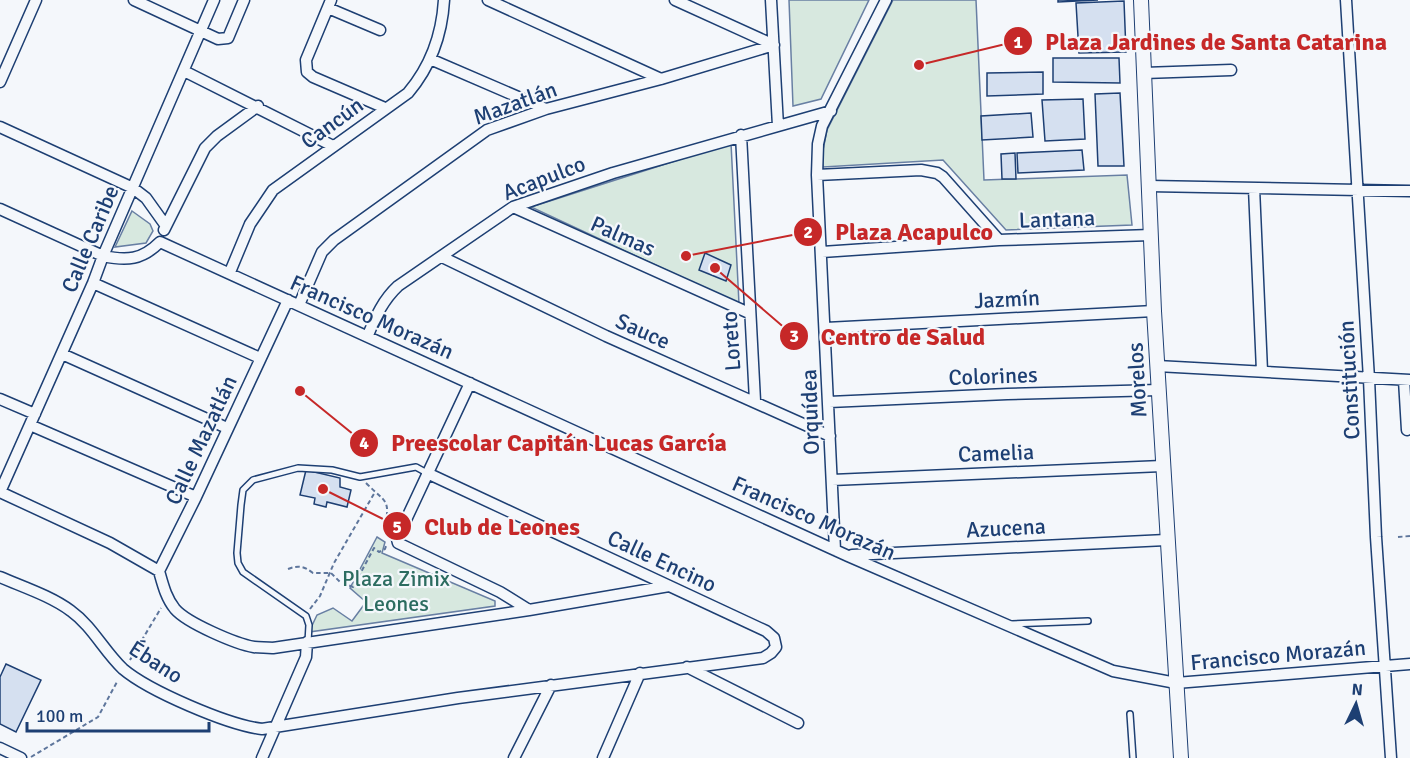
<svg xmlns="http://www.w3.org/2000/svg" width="1410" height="758" font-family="Signika,sans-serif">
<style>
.green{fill:#d7e8df;stroke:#687fa3;stroke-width:1.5}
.building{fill:#d5e0f0;stroke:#1d3f73;stroke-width:1.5}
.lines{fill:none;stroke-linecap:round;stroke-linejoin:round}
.service-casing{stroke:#1d3f73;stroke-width:8}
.minor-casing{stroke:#1d3f73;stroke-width:13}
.tertiary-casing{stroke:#1d3f73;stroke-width:16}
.path{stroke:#5e769c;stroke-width:2;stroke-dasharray:4.5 3;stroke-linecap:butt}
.service{stroke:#f4f7fb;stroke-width:5}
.minor{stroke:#f4f7fb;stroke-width:10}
.tertiary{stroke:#f4f7fb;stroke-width:14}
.labels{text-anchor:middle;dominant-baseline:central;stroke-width:4.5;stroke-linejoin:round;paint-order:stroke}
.street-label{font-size:22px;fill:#1d3f73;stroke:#f4f7fb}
.park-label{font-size:22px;fill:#2c6c60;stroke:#f4f7fb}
.leader{fill:none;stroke:#c62828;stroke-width:2}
.callout-dot{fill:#c62828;stroke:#f4f7fb;stroke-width:2}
.mark-label{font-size:18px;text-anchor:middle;font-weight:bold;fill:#fff}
.callout-label{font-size:24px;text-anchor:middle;font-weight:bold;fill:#c62828;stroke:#f4f7fb;stroke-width:4.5;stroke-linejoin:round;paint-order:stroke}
</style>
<rect width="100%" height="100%" fill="#f4f7fb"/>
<!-- green -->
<path class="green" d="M789,0H869L821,99L793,106Z
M893,0H976L984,180L1127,175L1132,225L1006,230L943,160L823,167L822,155L827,130Z
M731,143L739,304L531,207Z
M132,211L150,224L153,231L146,243L115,247Z
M377,537L385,542L382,553L495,601V606L309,632L317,615L333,608L352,621L366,602L350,588Z"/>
<!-- building -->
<path class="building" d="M1058,0H1098L1058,2Z
M1124,1L1126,52L1079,53L1076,3Z
M1053,58H1119L1120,83L1053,82Z
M1043,72V94L987,96V73Z
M1120,93L1124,166H1098L1095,94Z
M1083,99L1085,139L1045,141L1042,100Z
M1031,113L1033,137L982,140L981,116Z
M1082,150L1084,170L1018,173L1017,153Z
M1015,153L1016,179H1002L1001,154Z
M705,253L731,265L726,281L699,270Z
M306,470L340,478V487L351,490L347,507L327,502L326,507L314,504L315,498L300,495Z
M6,664L41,680L16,732L0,724V677Z"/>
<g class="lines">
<defs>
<path id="service" d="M1012,624L1088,621
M308,642L309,625L306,616L243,572L238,563L237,553L241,505L243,490L253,480L298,468L332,470L360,477L416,467L427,473
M1130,714L1133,758"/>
<path id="minor" d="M134,0L218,39L228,38L244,0
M331,0L306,60L307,72L313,77L385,108
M488,0L661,79
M675,0L774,45
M771,0L778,126L831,111
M1346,0L1369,379L1376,537L1391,758
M328,8L380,30
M430,59L546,109
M184,71L333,146
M1144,73L1231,70
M0,82L36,0
M0,127L133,188L146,198L166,226
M741,135L755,401
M817,175L921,170L937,173L943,177L999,240
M1149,186L1410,191
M1254,188L1262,371
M513,207L749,313
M0,209L103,256C127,261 142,260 160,242L848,556L1113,671L1176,683L1410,664
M164,230L205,148L217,136L258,106
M822,252L999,240L1151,235
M442,257L606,336L830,436
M230,272L250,224L273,190L408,93C430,67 442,34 444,0
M93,283L260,358
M288,300L196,497L159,571C163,585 166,598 175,609C187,623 236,644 254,647C260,648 267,647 273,648L529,610L669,586
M299,305L322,252L334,240L487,130L546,109L661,79L774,45
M826,328L1154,311
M368,335C376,316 383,300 398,286L513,207L613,173L778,126
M62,354L227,428
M1157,366L1410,380
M1404,380L1407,430
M470,383L397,539L398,543L500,592L529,610
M0,399L35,414
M829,402L1007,394L1159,390
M30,425L196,497
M832,480L1162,466
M0,492L93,283L103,256L214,0
M0,492L110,543L159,571
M835,550L817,175L818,144L822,126L886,0
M852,555L1166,540
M0,577C23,587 51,596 71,611C92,626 104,651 123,669C149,691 228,725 262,729L458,698L763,658L771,653L776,647L774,638L766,631L427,473
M687,667L798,723
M0,748L21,758
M262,758L306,657L307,642
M514,758L551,685
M603,758L640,673"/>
<path id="tertiary" d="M1141,0L1154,311L1181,758"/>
</defs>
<!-- service casing -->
<use href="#service" class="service-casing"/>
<!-- minor casing -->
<use href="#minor" class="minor-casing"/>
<!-- tertiary casing -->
<use href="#tertiary" class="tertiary-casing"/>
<!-- path -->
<path class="path" d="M366,483C387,504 390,498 385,529L389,533
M1398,537L1410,536
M288,569C298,565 304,566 313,573H331L340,582L353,587L374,548L379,552L385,549L386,546
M310,609L320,596L334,563L375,492
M130,660L161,608
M31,757L98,717L118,680"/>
<!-- service -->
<use href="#service" class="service"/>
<!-- minor -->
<use href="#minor" class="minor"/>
<!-- tertiary -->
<use href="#tertiary" class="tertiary"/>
</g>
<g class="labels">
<!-- street labels -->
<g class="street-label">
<text transform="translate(515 103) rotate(-20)">Mazatlán</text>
<text transform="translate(332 123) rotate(-36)">Cancún</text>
<text transform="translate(544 178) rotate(-21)">Acapulco</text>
<text transform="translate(1057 219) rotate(-2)">Lantana</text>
<text transform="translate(623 236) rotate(24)">Palmas</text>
<text transform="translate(90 239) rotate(-67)">Calle Caribe</text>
<text transform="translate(1007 299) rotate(-3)">Jazmín</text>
<text transform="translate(372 317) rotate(24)">Francisco Morazán</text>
<text transform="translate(643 331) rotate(24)">Sauce</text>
<text transform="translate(731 341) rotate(-94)">Loreto</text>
<text transform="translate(993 376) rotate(-2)">Colorines</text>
<text transform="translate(1137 380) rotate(-93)">Morelos</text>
<text transform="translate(1349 380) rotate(-93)">Constitución</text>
<text transform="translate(810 412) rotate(-92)">Orquídea</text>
<text transform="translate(201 440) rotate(-65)">Calle Mazatlán</text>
<text transform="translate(996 453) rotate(-2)">Camelia</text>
<text transform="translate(814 518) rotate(24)">Francisco Morazán</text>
<text transform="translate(1006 528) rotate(-3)">Azucena</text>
<text transform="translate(662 561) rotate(25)">Calle Encino</text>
<text transform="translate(1278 655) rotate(-5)">Francisco Morazán</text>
<text transform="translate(156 662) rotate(33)">Ébano</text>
</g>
<!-- park labels -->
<g class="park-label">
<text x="396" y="578">Plaza Zimix<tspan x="396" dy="25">Leones</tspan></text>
</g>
</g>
<!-- callouts -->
<path class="leader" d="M919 65L1018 41M686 256L808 232M715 268L794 336M300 391L364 443M323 489L397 526"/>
<g class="callout-dot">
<circle cx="919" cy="65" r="6"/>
<circle cx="686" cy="256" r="6"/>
<circle cx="715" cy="268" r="6"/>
<circle cx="300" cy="391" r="6"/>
<circle cx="323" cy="489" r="6"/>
<circle cx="1018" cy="41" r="15"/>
<circle cx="808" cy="232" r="15"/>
<circle cx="794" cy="336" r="15"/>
<circle cx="364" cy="443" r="15"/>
<circle cx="397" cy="526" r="15"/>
</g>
<g class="mark-label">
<text x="1018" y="48">1</text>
<text x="808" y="238">2</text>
<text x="794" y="342">3</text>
<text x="364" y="449">4</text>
<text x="397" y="533">5</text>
</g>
<g class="callout-label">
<text x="1216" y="50">Plaza Jardines de Santa Catarina</text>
<text x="914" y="240">Plaza Acapulco</text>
<text x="903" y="345">Centro de Salud</text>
<text x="559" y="451">Preescolar Capitán Lucas García</text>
<text x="502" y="535">Club de Leones</text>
</g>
<!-- north arrow -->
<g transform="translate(1356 704) rotate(5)" stroke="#f4f7fb" stroke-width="4.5" paint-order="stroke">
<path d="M0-4.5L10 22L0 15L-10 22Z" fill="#1d3f73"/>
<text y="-9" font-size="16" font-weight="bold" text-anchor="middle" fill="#1d3f73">N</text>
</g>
<!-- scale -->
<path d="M27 722v9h182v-9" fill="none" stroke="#1d3f73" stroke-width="3"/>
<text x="36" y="722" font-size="18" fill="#1d3f73" stroke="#f4f7fb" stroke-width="4.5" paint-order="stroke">100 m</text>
</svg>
